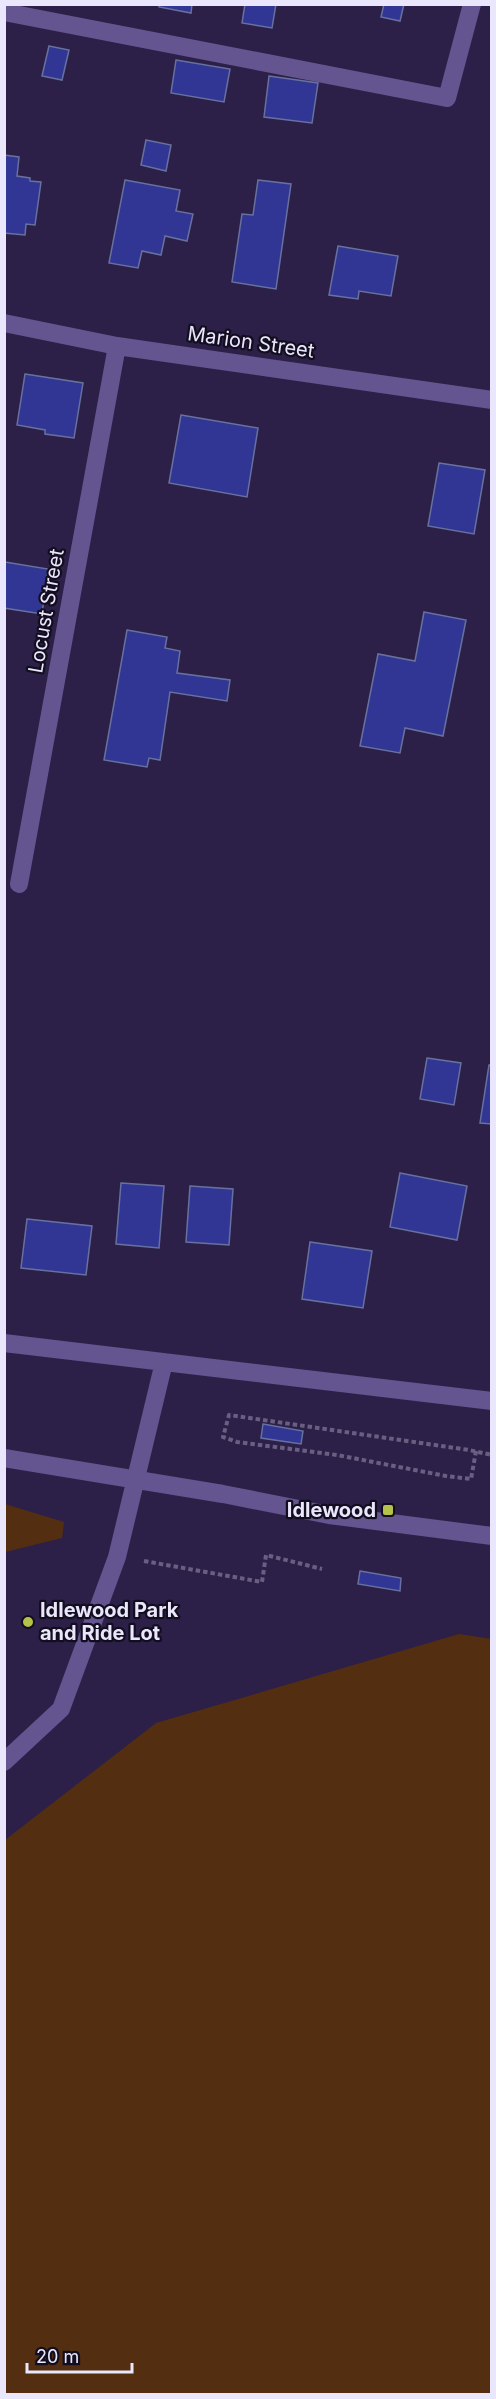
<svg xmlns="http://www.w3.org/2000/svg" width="496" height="2399" font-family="Inter,sans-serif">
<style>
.green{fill:#542e11}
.building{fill:#313593;stroke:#68719e;stroke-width:1.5}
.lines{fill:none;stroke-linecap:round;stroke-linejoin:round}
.path{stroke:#685f81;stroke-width:4;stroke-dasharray:4.5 3;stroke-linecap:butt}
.minor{stroke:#645490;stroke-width:18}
.poi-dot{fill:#b5c249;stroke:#130e1f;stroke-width:2}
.labels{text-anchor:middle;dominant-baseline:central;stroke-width:4.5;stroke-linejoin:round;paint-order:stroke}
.street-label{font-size:20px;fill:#eae6fb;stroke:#130e1f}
.poi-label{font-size:20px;font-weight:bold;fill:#eae6fb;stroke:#130e1f;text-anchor:end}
</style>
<rect width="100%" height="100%" fill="#2c2048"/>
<!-- green -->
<path class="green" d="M5,1504L64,1522L62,1538L5,1552Z
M459,1634L492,1639L491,2394H5V1840L156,1723Z"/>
<!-- building -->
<path class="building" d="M159,4H192L191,13L159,7Z
M245,4H276L272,28L242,23Z
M384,4H404L400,21L381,17Z
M49,46L69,50L62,80L42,76Z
M176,60L230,69L224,102L171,93Z
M269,76L318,83L312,123L264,117Z
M146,140L171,145L166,171L141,165Z
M4,155L19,157L17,176L30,178V181L41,182L35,225L26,224L25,235L4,233Z
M125,180L180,190L176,211L193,214L187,241L165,236L161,255L142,251L138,268L109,263Z
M258,180L291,184L276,289L232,282L242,214L253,215Z
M338,246L398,256L391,296L359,291L358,299L329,295Z
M25,374L83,383L74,438L45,434V430L17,425Z
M181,415L258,428L247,497L169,483Z
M439,463L485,470L474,534L428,526Z
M5,562L48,569L42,614L4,608Z
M424,612L466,620L443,736L405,728L400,753L360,746L378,654L415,661Z
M127,630L167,637L165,648L180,651L177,673L230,680L227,701L170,692L160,760L149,758L147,767L104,760Z
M427,1058L461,1063L454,1105L420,1099Z
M489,1065H492V1124L480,1123Z
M400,1173L467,1186L457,1240L390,1227Z
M121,1183L164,1186L159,1248L116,1244Z
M190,1186L233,1189L229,1245L186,1242Z
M27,1219L92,1226L86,1275L21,1268Z
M310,1242L372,1251L363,1308L302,1299Z
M263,1424L303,1431L301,1444L261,1438Z
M360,1571L401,1578L400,1591L358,1584Z"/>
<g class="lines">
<!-- path -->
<path class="path" d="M476,1451L471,1479L446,1476L337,1455L237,1442L223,1437L229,1415L469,1450L492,1455
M144,1561L262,1582L266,1555L322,1569"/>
<!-- minor -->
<path class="minor" d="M4,12L447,98L472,4
M4,323L117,346L492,400
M19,884L117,346
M4,1343L492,1401
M4,1458L223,1494L329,1515L492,1536
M4,1762L61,1709L117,1557L164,1362"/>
</g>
<!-- markers -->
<g class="poi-dot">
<rect x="382" y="1504" width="12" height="12" rx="3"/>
<circle cx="28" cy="1622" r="6"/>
</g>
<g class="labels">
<!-- street labels -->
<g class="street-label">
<text transform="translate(251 342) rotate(8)">Marion Street</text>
<text transform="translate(46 611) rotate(-80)">Locust Street</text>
</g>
<!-- poi labels -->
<g class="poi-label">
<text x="376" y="1510">Idlewood</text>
<text x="40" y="1610" text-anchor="start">Idlewood Park<tspan x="40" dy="23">and Ride Lot</tspan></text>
</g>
</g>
<!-- border -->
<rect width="496" height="2399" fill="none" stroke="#eae6fb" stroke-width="12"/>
<!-- scale -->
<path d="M27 2363v9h105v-9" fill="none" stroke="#eae6fb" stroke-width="3"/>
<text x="36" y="2363" font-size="18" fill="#eae6fb" stroke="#130e1f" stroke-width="4.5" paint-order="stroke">20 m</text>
</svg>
